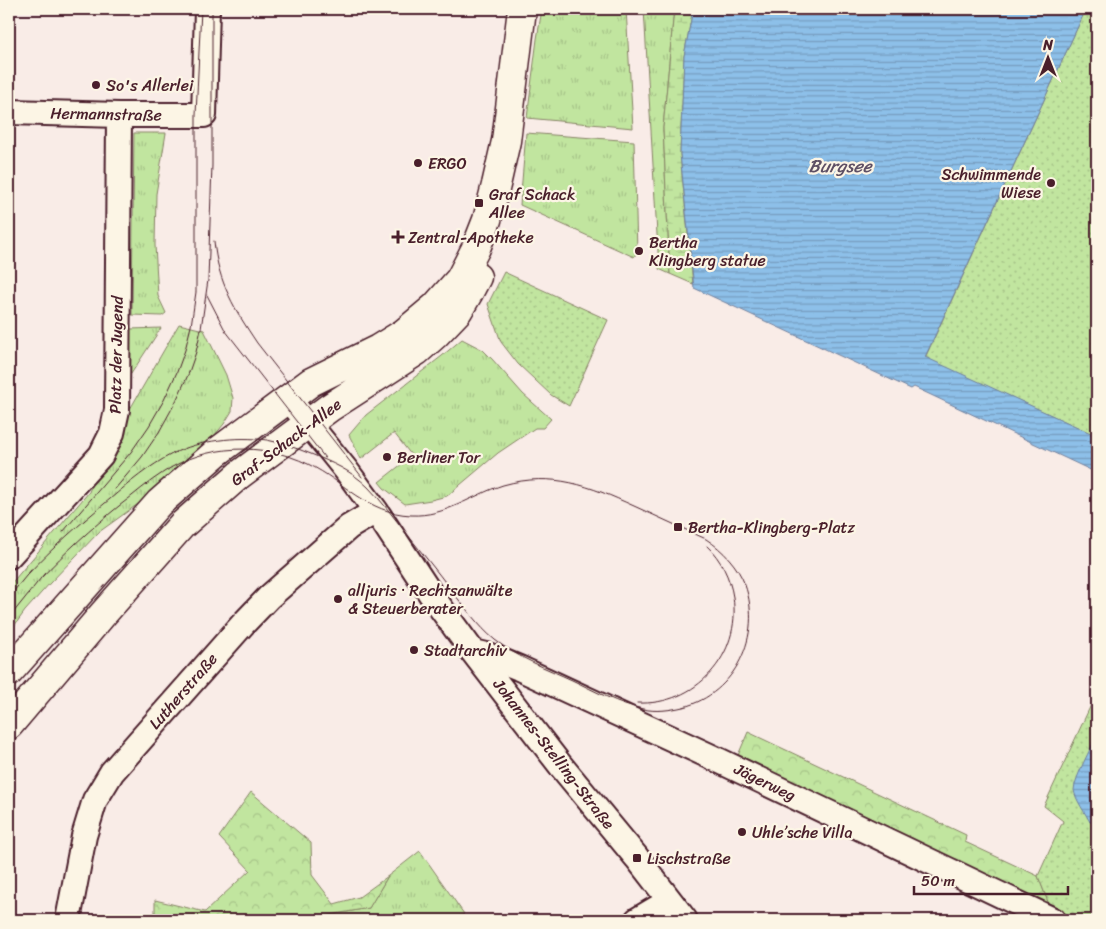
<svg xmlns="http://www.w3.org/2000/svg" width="1106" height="929" font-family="Sriracha,sans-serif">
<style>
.grass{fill:url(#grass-tufts);stroke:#868265}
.forest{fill:url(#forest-crowns);stroke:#868265}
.wetland{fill:url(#wetland-marsh);stroke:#868265}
.park{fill:url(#park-dots);stroke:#868265}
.water{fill:url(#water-rules);stroke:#72809d}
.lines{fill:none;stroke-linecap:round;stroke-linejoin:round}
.minor-casing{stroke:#4a1f2b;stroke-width:28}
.tertiary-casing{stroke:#4a1f2b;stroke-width:31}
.minor{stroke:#fcf5e5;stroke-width:24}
.tertiary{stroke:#fcf5e5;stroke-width:28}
.tram{stroke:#4a1f2b;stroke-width:1}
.poi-dot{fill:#4a1f2b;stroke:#fcf5e5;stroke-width:2}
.labels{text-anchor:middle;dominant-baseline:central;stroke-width:4.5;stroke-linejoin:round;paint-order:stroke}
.poi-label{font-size:16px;fill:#4a1f2b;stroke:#fcf5e5;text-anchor:start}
.street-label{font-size:16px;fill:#4a1f2b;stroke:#fcf5e5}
.water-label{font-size:18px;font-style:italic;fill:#5e4f64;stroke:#fcf5e5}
</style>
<defs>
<pattern id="grass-tufts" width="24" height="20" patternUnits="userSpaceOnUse" patternTransform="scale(1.25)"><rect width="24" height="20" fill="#c1e59f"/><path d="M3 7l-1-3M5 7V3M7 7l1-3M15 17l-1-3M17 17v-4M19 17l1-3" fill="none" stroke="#a7c489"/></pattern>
<pattern id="forest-crowns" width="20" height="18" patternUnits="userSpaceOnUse" patternTransform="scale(1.25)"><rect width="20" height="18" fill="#c1e59f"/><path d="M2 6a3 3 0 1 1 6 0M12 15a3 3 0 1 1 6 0" fill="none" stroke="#a7c489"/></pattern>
<pattern id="wetland-marsh" width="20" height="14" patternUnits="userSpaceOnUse" patternTransform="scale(1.25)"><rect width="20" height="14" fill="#c1e59f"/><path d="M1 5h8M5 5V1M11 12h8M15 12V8" fill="none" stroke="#a7c489"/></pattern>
<pattern id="park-dots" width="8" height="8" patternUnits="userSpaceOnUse" patternTransform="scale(1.25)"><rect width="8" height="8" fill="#c1e59f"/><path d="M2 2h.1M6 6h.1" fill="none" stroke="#a7c489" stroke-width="1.8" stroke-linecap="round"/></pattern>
<pattern id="water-rules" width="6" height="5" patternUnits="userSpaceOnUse" patternTransform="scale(1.25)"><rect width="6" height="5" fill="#8dc0e9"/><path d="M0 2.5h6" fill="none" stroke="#759bbd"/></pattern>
</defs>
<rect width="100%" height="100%" fill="#f9ece7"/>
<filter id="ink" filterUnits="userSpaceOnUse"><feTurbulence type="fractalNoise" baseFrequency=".02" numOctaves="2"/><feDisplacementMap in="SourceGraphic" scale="10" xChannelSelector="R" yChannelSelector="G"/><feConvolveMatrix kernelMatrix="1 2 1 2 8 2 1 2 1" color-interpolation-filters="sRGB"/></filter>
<g filter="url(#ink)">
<!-- grass -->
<path class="grass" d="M542,9H626L633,128L527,118L537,39Z
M644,9H674L663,128L670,274L659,269Z
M134,133H166L156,194L155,245L158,296L166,313L162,316L132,315Z
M526,133L634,141L637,252L634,257L520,205Z
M179,324L204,330L226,375L233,398L232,411L224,424L209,442L192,458L138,504L99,532L50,583L25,611L9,633V586L89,492L96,474L126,416Z
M161,328L129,377L130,329Z
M462,339L483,350L492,359L523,394L551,419L543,428H535L498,453L447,496L431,500L405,504L384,488L379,482L412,456L394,433L361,459L349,435L366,415L442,356Z
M420,851L464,914L453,920H302L369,908L388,876Z"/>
<!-- forest -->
<path class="forest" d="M748,732L966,835L965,842L1038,876L1055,920L733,767Z
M251,792L311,843L312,875L334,904L359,897L388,876L369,908L302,920H155V900L205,912L250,870L219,837Z"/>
<!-- wetland -->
<path class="wetland" d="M674,9H693L684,56L680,154L693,284L670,274L663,128Z"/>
<!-- park -->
<path class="park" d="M1086,9H1097V436L925,358Z
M504,272L608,320L569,406L551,395L518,364L501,342L488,304Z
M1097,692V920H1055L1038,876L1063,821L1044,806Z"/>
<!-- water -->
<path class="water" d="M693,9H1086L925,357L1097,436V473L914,387L911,389L694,288L680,154L684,56Z
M1097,735V824L1090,822C1086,814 1075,799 1074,790C1074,779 1092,746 1097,735Z"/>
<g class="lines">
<defs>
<path id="minor" d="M9,112L119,115H204L207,9
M288,398L346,470L376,511L432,596L473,652L561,766L637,858L685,920
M9,556L101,455L112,433L117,410L119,115
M473,652L490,656L519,668L718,760L1053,920
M68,920L84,836L95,800L112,772L243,624L269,597L349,527L376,511
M637,920L669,901"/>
<path id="tertiary" d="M9,672L159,503L217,452L311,382L378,349L404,333L435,307L460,279L476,248L487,220L496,185L506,141L522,9
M9,725L103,614L182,525L239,475L329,408L417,351L435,335L458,311L468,294L477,277"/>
</defs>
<!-- minor casing -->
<use href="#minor" class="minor-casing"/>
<!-- tertiary casing -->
<use href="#tertiary" class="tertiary-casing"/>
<!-- minor -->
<use href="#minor" class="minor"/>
<!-- tertiary -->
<use href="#tertiary" class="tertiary"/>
<!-- tram -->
<path class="tram" d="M214,241C218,283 235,310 257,343L362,477
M207,295L225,330L325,458
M115,489L142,457L159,432L175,403L188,375L196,352L201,329L208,280L212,165V9
M63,532L131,452L149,426L164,400L177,372L185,350L191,326L196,292V115L201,9
M27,575C52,548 81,523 110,499C129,483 149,466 172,454C200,440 236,436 267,440C282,443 296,448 311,454C331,462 352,471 368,487C382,501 394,518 407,534C422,553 437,571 451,590C465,607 478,626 495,640C518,658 546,668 572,680C595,691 618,704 643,709C656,712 670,710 683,707C735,694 763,635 745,585C738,566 723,550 706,539C682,528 658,517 634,506C590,486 553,471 503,485C472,495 445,517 411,515C367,513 345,482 308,464C263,442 206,444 164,472C148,482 134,495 119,506C92,528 65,552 41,578
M9,597L31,570
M9,618L45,573
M637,703C696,706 742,655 733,597C730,578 721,559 707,546"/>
</g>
</g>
<!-- markers -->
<g class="poi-dot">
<circle cx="96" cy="85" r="5"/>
<circle cx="418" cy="163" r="5"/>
<circle cx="1051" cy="183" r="5"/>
<rect x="474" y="198" width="10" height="10" rx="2.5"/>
<path d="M395.5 229.5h5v5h5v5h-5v5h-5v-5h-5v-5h5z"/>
<circle cx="639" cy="251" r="5"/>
<circle cx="387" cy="457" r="5"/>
<rect x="673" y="522" width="10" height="10" rx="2.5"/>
<circle cx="338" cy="599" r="5"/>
<circle cx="414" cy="650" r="5"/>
<circle cx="742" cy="832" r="5"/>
<rect x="632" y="853" width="10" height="10" rx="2.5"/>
</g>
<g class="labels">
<!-- poi labels -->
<g class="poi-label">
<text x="106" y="85">So's Allerlei</text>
<text x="428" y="163">ERGO</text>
<text x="1041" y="174" text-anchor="end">Schwimmende<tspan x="1041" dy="18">Wiese</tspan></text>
<text x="489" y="194">Graf Schack<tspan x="489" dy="18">Allee</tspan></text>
<text x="408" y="237">Zentral-Apotheke</text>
<text x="649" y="242">Bertha<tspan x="649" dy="18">Klingberg statue</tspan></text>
<text x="397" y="457">Berliner Tor</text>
<text x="688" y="527">Bertha-Klingberg-Platz</text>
<text x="348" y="590">alljuris · Rechtsanwälte<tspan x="348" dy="18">&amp; Steuerberater</tspan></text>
<text x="424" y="650">Stadtarchiv</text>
<text x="752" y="832">Uhle’sche Villa</text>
<text x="647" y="858">Lischstraße</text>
</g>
<!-- street labels -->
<g class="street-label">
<text transform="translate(106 114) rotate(1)">Hermannstraße</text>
<text transform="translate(116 355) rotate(-89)">Platz der Jugend</text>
<text transform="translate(286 442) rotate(-37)">Graf-Schack-Allee</text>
<text transform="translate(183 691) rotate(-49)">Lutherstraße</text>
<text transform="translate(554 754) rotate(52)">Johannes-Stelling-Straße</text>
<text transform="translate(765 782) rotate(26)">Jägerweg</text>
</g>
<!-- water labels -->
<g class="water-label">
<text x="840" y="166">Burgsee</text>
</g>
</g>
<!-- margin -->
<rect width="1106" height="929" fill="none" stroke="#fcf5e5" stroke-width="30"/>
<rect x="15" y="15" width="1076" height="899" fill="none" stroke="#4a1f2b" stroke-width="2" filter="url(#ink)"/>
<!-- north arrow -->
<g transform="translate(1048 58)" stroke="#fcf5e5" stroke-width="4" paint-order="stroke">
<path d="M0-4L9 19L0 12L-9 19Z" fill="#4a1f2b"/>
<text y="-8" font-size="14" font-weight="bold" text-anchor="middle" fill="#4a1f2b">N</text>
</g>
<!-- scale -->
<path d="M914 886v8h154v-8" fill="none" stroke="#4a1f2b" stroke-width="2.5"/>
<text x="921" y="886" font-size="15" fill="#4a1f2b" stroke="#fcf5e5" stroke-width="4" paint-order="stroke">50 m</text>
</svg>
